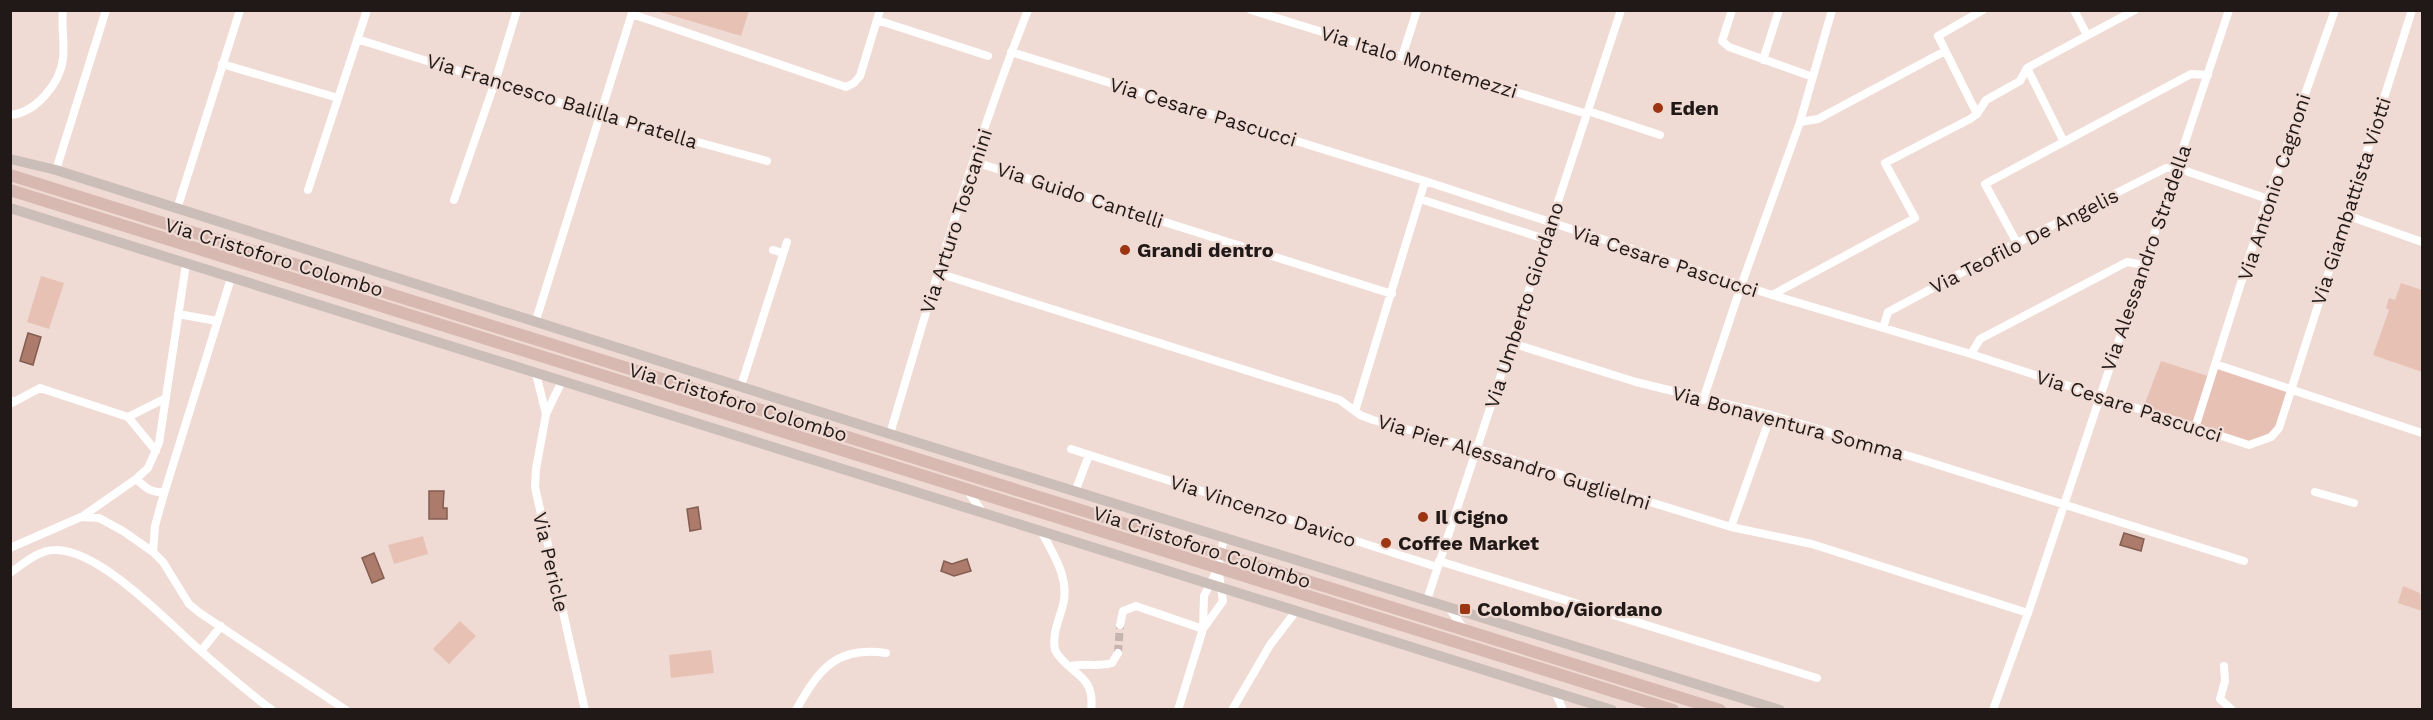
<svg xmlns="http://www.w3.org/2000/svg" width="2433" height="720" font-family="'Work Sans',sans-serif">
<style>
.green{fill:#e8c1b5}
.water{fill:#ad7b6c;stroke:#835e52;stroke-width:1.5}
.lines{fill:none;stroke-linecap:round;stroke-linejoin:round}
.street-tunnel{stroke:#c6b4ae;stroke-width:8;stroke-dasharray:8 4;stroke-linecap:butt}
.street{stroke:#fff;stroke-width:8}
.secondary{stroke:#cbbdb8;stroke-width:10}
.primary{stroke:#d7b9b1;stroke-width:12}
.poi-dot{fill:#9b3512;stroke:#f0dbd4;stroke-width:2}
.labels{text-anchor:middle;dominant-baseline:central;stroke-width:4.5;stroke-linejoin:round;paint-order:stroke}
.street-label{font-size:20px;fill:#201917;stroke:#f0dbd4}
.poi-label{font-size:20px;font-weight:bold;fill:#201917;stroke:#f0dbd4;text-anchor:start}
</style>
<rect width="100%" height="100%" fill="#f0dbd4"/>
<!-- green -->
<path class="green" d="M657,11H749L741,36Z
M41,276L64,283L49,329L27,322Z
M2401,283L2422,290V372L2373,355L2389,310L2386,308L2389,298L2395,300Z
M2161,361L2211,377L2215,364L2291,391L2279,428L2249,445L2142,411Z
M423,536L428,554L394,564L388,545Z
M2403,586L2420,593L2422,611L2398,603Z
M460,621L476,636L449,664L433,649Z
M711,650L714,673L671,678L669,655Z"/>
<!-- water -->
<path class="water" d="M28,333L41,337L33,365L20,361Z
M429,491H444L443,508H447V519H429Z
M698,507L701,529L690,531L687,509Z
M2124,533L2144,539L2141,551L2120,545Z
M374,553L384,578L372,583L362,558Z
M967,559L971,571L954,576L941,571L944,561L952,564Z"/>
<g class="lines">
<!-- street-tunnel -->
<path class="street-tunnel" d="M1118,653L1120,625"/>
<!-- street -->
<path class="street" d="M1251,10L1587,114
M1732,10L1722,41L1729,47L1813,77
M2074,10L2087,35
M632,14L846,87L854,83L860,76L880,10
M877,20L988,56
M357,39L602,116L767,161
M1011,52L1425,181L1772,295L1971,354L2249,445L2271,437L2279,428L2412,10
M1402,57L1417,10
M1763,60L1779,10
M222,64L338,98
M2027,68L2064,142
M1588,111L1660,135
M1977,114L1938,36L1983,10
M10,115C36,113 60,83 63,59C65,43 61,26 63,10
M1800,122L1832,10
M975,162L1392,294
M56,170L106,10
M308,190L367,10
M1420,199L1545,239
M454,200L495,82L517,10
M177,209L240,10
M2346,215L2422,242
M2017,243L1985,184L2191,74L2208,75
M773,250L783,253
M938,273L1340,400L1360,415L1373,420L1478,449L1731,527L1812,544L2028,613
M1772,295L1915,218L1885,163L1970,119L1977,114L1986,100L2020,81L2027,68L2135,10
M178,314L217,321
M536,320L633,10
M1883,328L1888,312L2017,243L2166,168H2177L2268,199
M1511,343L1636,382L1771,415L1916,458L2244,561
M1971,354L1980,339L2127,262L2144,265
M2215,364L2422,433
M536,374L546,414
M562,381L546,414L536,469L535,487L585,710
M741,386L787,242
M10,400L12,403L40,388L128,417
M1703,400L1741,286L1800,122L1818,119L1945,51
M1355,411L1425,181
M2195,428L2266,204L2335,10
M890,434C932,292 973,148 1028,10
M1071,449L1437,567
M156,451L128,417L166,398
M136,479C146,488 151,493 164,492
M967,490L983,513
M1075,492L1089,455
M2315,492L2354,503
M83,516L136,479L148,468L159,443L186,264
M1731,527L1771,415
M1041,531C1053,554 1070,578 1063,605C1059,620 1052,634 1055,650C1068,675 1096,673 1091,710
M10,548L81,517L99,518L123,531L153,552L163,562L189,604L200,613L346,710
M153,552L155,526L163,497L231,278
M1439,561L1817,678
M10,573C23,564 38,550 55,550C98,549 163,617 194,645C219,667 245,690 272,710
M1427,600L1621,10
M1449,608L1464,629
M1120,625L1123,611L1136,606L1203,629
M1203,629L1223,601L1218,568
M201,651L221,626
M1071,666C1085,663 1098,667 1112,663L1118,653
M2224,666L2225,681L2220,699L2232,710
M1555,692L1563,710
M796,710C819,669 836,646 886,653
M1178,710L1203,629L1204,596L1218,568L1224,538
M1232,710L1270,645L1296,611
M1993,710L2028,613L2229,10"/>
<!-- secondary -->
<path class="secondary" d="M10,159L56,170L890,434L1780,710
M10,208L1612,710"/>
<!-- primary -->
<path class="primary" d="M10,175L1720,710
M10,190L1673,710"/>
</g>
<!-- markers -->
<g class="poi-dot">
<circle cx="1658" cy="108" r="6"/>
<circle cx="1125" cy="250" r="6"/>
<circle cx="1423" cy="517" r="6"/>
<circle cx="1386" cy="543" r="6"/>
<rect x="1459" y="603" width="12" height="12" rx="3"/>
</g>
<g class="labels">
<!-- street labels -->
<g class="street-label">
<text transform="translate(1419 62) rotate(17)">Via Italo Montemezzi</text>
<text transform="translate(562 101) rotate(17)">Via Francesco Balilla Pratella</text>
<text transform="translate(1203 112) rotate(17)">Via Cesare Pascucci</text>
<text transform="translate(2274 187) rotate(-72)">Via Antonio Cagnoni</text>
<text transform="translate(1080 195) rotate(18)">Via Guido Cantelli</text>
<text transform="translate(2351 201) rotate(-72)">Via Giambattista Viotti</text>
<text transform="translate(956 221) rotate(-72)">Via Arturo Toscanini</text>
<text transform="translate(2024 241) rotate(-27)">Via Teofilo De Angelis</text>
<text transform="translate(274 257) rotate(17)">Via Cristoforo Colombo</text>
<text transform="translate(2146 258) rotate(-71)">Via Alessandro Stradella</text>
<text transform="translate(1665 261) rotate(18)">Via Cesare Pascucci</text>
<text transform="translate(1524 305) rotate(-72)">Via Umberto Giordano</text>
<text transform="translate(738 402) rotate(17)">Via Cristoforo Colombo</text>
<text transform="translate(2129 406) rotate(18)">Via Cesare Pascucci</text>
<text transform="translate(1788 423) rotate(15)">Via Bonaventura Somma</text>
<text transform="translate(1514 462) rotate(17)">Via Pier Alessandro Guglielmi</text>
<text transform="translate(1263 511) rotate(18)">Via Vincenzo Davico</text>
<text transform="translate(1202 547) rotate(18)">Via Cristoforo Colombo</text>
<text transform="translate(551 562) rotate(77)">Via Pericle</text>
</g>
<!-- poi labels -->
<g class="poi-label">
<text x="1670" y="108">Eden</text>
<text x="1137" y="250">Grandi dentro</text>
<text x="1435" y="517">Il Cigno</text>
<text x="1398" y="543">Coffee Market</text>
<text x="1477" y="609">Colombo/Giordano</text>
</g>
</g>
<!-- border -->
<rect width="2433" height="720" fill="none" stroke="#201917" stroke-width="24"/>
</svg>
